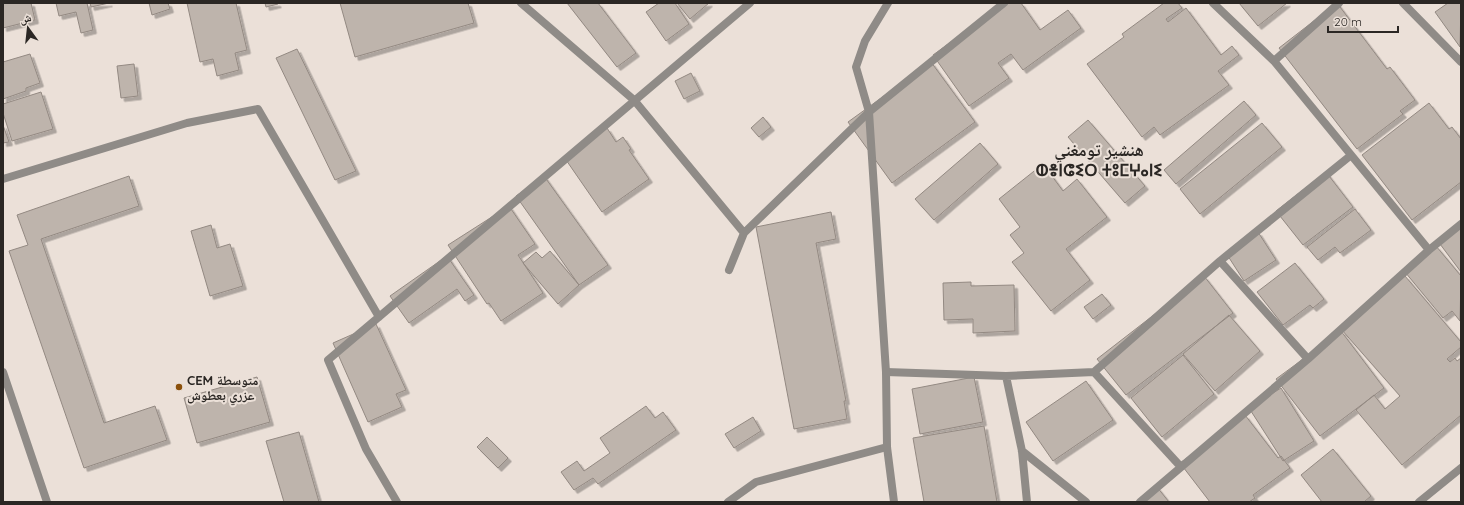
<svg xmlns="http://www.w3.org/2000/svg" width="1464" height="505" font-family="Quicksand,'Noto Naskh Arabic','Noto Sans Tifinagh',sans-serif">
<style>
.building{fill:#beb4ac;stroke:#938982;filter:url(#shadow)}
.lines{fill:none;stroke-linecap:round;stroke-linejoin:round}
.minor{stroke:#8f8b87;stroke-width:8}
.tertiary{stroke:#8f8b87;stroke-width:8}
.poi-dot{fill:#8b500b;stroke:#ebe0d8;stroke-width:1.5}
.labels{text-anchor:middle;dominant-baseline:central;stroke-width:4;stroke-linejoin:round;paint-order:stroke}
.poi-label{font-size:13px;font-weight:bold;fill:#2b2724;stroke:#ebe0d8;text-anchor:start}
.district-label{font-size:17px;font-weight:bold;fill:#2b2724;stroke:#ebe0d8}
</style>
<defs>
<filter id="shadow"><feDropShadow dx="3.5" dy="3.5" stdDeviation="0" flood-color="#0004"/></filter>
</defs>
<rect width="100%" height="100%" fill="#ebe0d8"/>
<!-- building -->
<path class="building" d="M3,3H31L35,20L3,28Z
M56,3H87L93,30L81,33L76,12L59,16Z
M90,3H109L91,7Z
M149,3H168L170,9L152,15Z
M187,3H236L247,50L235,53L239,70L217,76L213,59L200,62Z
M265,3H277L278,4L266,7Z
M340,3H468L474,23L355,57Z
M567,3H598L636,53L617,67Z
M659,3H675L689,24L666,41L646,12Z
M677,3H709L690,19Z
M1005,3H1021L1040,30L1068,10L1081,28L1023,70L1011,54L998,63L1009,78L969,106L933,55Z
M1164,3H1178L1182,8L1166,19L1168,22L1186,8L1221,55L1232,46L1239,55L1218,71L1229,85L1160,135L1154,127L1142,137L1087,64L1124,37L1122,34Z
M1239,3H1287L1258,26Z
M1337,3L1387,69L1390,67L1415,100L1400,111L1403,114L1357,149L1279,48Z
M1448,3H1461L1460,47L1435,12Z
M297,49L356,171L335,180L276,58Z
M30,54L40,83L26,88V91L3,99V62Z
M931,62L975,122L892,183L848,122Z
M134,64L138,96L121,98L117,66Z
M691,73L700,91L684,99L675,81Z
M41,92L53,129L12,141L3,113V104Z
M1244,101L1256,115L1176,184L1164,170Z
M1429,103L1449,129L1452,127L1461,139V182L1412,220L1362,155Z
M763,117L771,127L759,137L751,128Z
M1088,120L1145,186L1125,203L1068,137Z
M1262,123L1282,147L1200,214L1180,189Z
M3,125L9,142L3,143Z
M607,128L616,142L623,137L631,149L629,150L649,179L602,212L564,157Z
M980,143L998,164L934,220L915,199Z
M1043,164L1063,191L1077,179L1107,217L1066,249L1090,280L1051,311L1012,262L1024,253L1010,235L1020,227L999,199Z
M1326,172L1353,207L1303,245L1276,211Z
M129,176L139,206L41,239L104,423L155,406L167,440L84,468L9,251L28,245L17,215Z
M544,176L608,265L579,285L516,196Z
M509,206L535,244L518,255L543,293L501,321L489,303L487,304L448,245Z
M1355,209L1371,230L1340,253L1335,247L1318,260L1307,247Z
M831,212L836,239L816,243L846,401H844L847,419L794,429L756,227Z
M1461,222V272L1437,240Z
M211,225L217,248L230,244L243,286L210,296L191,231Z
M1258,232L1276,260L1244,281L1226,253Z
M1436,246L1461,276L1460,321L1452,311L1443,318L1405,272Z
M550,251L579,285L558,304L523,263L536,252L542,258Z
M447,256L474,295L465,301L457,289L409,323L390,296Z
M1295,263L1324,299L1313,308L1310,305L1283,325L1257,292Z
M1204,276L1233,313L1126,395L1097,359Z
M1405,276L1461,342V347L1447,359L1450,362L1455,358L1457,361L1461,358V415L1402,465L1356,410L1374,395L1385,409L1400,396L1341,329Z
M971,282V286L1014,285L1015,331L973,333V319L944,320L943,283Z
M1102,294L1111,305L1093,319L1084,307Z
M1229,315L1260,351L1215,391L1183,354Z
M376,324L406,390L396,394L402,407L368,422L333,343Z
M1341,331L1384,388L1320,436L1276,379Z
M1183,355L1214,394L1162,437L1131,398Z
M257,377L270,422L197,443L184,398Z
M974,377L983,422L920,434L912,389Z
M1086,381L1113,420L1053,461L1026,422Z
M1281,388L1314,441L1283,461L1249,408Z
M646,406L655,418L663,412L676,430L598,484L593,478L574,490L561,472L577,461L584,471L610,453L600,438Z
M1245,415L1278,458L1281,456L1290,468L1253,495L1255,498L1249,502H1210L1180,463Z
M753,417L761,431L734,448L725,434Z
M984,426L997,502H924L913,438Z
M299,432L319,502H284L266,441Z
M487,437L508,458L498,468L477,447Z
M1333,449L1371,496L1364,502H1322L1301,475Z
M1157,487L1169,502H1139Z"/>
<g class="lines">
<!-- minor -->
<path class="minor" d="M521,3L634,100L744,233
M1213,3L1274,61L1429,250
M1403,3L1461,62
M1274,61L1339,3
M3,179L187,123L258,109L379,317
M1220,261L1308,359
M729,270L744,233L869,112L1004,3
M3,372L47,502
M886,372L1006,376L1094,372L1220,261L1350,156
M1094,372L1181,467
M1006,376L1022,451L1027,502
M1022,451L1086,502
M397,502L366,449L328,360L750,3
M728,502L756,482L887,447
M1140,502L1308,359L1429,250L1461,224
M1419,502L1461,468"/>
<!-- tertiary -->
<path class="tertiary" d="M888,3L865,41L856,67L869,112L886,372L887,447L894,502"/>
</g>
<!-- markers -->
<circle class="poi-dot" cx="179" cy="387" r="4"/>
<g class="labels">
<!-- poi labels -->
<g class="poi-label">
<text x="187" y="380">CEM متوسطة<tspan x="187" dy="15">عزري بعطوش</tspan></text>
</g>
<!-- district labels -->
<g class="district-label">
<text x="1099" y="149">هنشير تومغني<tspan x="1099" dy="20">ⵀⴻⵏⵛⵉⵔ ⵜⵓⵎⵖⴰⵏⵉ</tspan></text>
</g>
</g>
<!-- border -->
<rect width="1464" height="505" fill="none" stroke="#2b2724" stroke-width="8"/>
<!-- north arrow -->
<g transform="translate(28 28) rotate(345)" stroke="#ebe0d8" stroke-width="3" paint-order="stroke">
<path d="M0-3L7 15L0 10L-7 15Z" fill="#2b2724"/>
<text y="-6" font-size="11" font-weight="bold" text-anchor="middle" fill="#2b2724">ش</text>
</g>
<!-- scale -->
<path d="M1328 26v6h70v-6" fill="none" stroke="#2b2724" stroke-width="2"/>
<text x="1334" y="26" font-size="12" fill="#2b2724" stroke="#ebe0d8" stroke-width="3" paint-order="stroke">20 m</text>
</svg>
